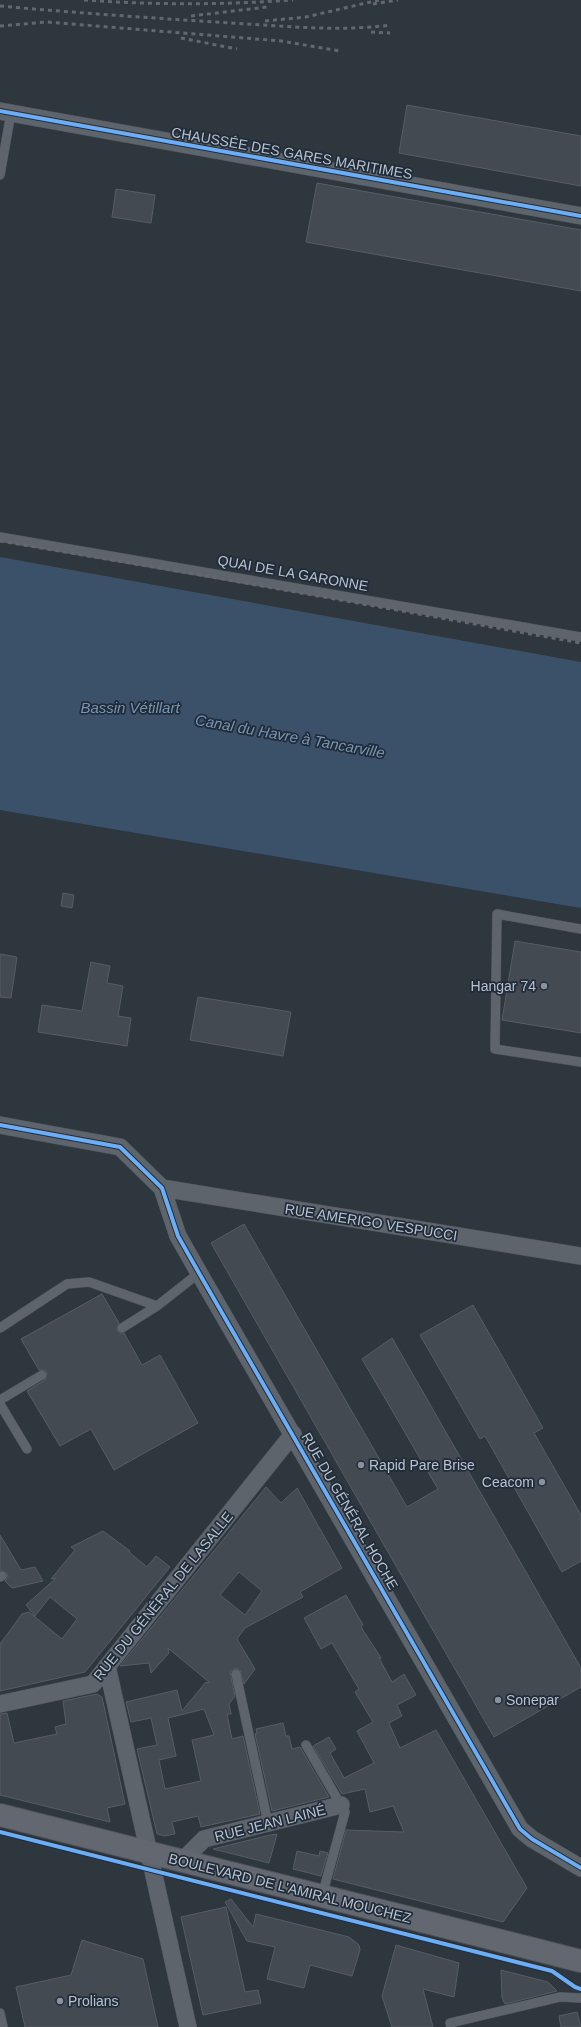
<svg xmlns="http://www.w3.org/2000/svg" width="581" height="2027" font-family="Arial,sans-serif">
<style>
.water{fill:#3b516a}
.building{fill:#434a51;stroke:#565d65;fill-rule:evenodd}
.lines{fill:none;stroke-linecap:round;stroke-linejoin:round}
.lane-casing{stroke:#4d5258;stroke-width:10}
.street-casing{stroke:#4d5258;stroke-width:18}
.secondary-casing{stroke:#4d5258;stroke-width:24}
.lane{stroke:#5e646b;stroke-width:9}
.street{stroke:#5e646b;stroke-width:17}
.secondary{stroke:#636870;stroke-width:22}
.rail{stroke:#63686f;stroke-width:3;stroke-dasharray:4 4;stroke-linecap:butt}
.cycleway-casing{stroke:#202c3a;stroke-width:6}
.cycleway{stroke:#6dadf4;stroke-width:4}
.poi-dot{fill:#88919c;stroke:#202c3a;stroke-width:1.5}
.labels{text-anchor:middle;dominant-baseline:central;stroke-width:3.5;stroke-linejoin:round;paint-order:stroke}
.street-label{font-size:14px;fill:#b9c2ce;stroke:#202c3a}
.poi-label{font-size:14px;fill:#b9c2ce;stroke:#202c3a;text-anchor:start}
.water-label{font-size:15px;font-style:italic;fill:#7895b1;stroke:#202c3a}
</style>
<rect width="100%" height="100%" fill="#2e363e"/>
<!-- water -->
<path class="water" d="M0,557L581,662V908L0,810Z"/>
<!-- building -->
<path class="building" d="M407,105L581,136V186L399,153Z
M317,183L581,230V291L306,242Z
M116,189L155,195L151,223L112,217Z
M63,893L74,895L72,908L61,906Z
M515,941L581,952V1033L502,1020Z
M0,954L17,957L11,998L0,997Z
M91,962L110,966L107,983L123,986L118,1016L131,1018L127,1046L38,1032L42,1005L82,1011Z
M198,997L291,1012L283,1056L190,1040Z
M244,1224L407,1507L438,1489L362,1359L392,1338L581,1668V1687L494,1737L211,1243Z
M102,1294L119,1323L117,1331L120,1333H124L142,1365L160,1355L198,1423L114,1470L91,1429L60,1446L27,1391L45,1380L47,1372L45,1370H39L21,1339Z
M473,1305L543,1428L534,1433L581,1515V1561L562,1572L485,1436L480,1439L420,1335Z
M266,1487L281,1503L297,1488L342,1568L300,1592L303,1597L245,1628L237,1639L255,1669L244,1684L240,1670L235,1668L230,1672L235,1696L229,1704L231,1714H227L232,1739L243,1736L260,1814L201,1827L198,1816L172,1822L175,1834L164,1836L157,1834L137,1749L157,1745L151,1718L131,1722L126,1702L177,1690L182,1711L205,1683L209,1682L168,1648L169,1653L151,1673L149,1663L120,1666ZM239,1572L262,1591L245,1615L220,1595ZM204,1709L214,1735L192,1740L201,1781L165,1789L159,1760L176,1756L168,1718Z
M103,1531L130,1551L129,1552L147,1567L156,1556L170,1567L85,1672L0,1691V1644L22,1614L29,1612L62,1639L77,1619L50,1597L35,1616L26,1605L56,1578L51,1579L75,1550L71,1547Z
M0,1535L21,1570L35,1567L43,1581L12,1588L5,1581L8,1577L7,1573L0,1570Z
M346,1595L363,1625L361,1627L381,1658H379L392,1682L404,1674L416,1695L397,1705L402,1716L389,1723L400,1748L436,1730L527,1888L503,1922L333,1879L346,1830L404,1832L393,1806L370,1812L365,1789L342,1794L313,1746L329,1737L336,1749L330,1753L344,1778L374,1763L357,1731L373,1722L355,1692L359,1689L332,1643L321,1649L304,1618Z
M97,1694L102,1697L125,1804L107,1808L110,1822L0,1795V1714L7,1713L14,1743L57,1734L55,1727L66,1724L63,1701Z
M283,1723L286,1736H289L292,1749L300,1747L329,1797L272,1811L255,1734L257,1733L256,1729Z
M277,1834L269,1863L213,1849L270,1835Z
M297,1851L319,1856L320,1851L328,1853L321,1876L293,1869Z
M231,1899L253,1927L256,1914L349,1937L359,1945L360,1950L352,1976L310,1965L304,1988L267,1979L275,1947L247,1941L225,1902Z
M226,1907L245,1992L258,1990L261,2003L203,2015L181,1917Z
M82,1940L143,1959L158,2027H25L16,1987L71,1975Z
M396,1945L459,1963L454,1997L423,1989L433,2027H392L382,1996Z
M501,1970L548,1982L557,1991L505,2004L502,1998Z
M577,2012L581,2027H561L559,2016Z"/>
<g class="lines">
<defs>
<path id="lane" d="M0,175L11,113
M0,537L581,637
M581,929L497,914L495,1049L581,1062
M0,1328L67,1284L89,1282L157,1306L199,1273
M122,1328L157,1306
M0,1400L42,1375
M0,1404L27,1449
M0,1577L2,1576
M236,1674L268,1823
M306,1745L345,1812L322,1896
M0,2013L3,2027
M451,2027L450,2023L560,1997L581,1998"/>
<path id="street" d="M0,111L581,216
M0,1125L120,1147L162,1188L178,1236L199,1273L520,1829L532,1839L581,1868
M162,1188L581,1256
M107,1666L188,2027
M0,1704L93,1684L293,1434
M187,1862L189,1854L204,1839L341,1805"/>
<path id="secondary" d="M0,1815L581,1961"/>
</defs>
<!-- lane casing -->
<use href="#lane" class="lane-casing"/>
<!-- street casing -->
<use href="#street" class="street-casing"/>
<!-- secondary casing -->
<use href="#secondary" class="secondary-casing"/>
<!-- lane -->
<use href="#lane" class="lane"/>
<!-- street -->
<use href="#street" class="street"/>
<!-- secondary -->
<use href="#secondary" class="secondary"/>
<!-- rail -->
<path class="rail" d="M84,0C154,5 223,5 293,0
M373,4L398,0
M0,6C77,13 153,18 230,23C284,26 338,32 391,25
M191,16L267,7
M265,21L306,17L379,0
M0,26L47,22L281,41L340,51
M371,32L390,33
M181,38L237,49
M0,541L206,576L581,643"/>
<defs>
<path id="cycleway" d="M0,111L581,216
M0,1125L120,1147L162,1188L178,1236L199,1273L520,1829L532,1839L581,1868
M0,1832L552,1971L575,1987L581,1989"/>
</defs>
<!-- cycleway casing -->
<use href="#cycleway" class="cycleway-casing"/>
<!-- cycleway -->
<use href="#cycleway" class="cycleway"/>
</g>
<!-- markers -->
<g class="poi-dot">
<circle cx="544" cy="986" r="4"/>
<circle cx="361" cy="1465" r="4"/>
<circle cx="542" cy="1482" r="4"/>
<circle cx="498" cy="1700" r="4"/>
<circle cx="60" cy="2001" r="4"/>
</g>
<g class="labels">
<!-- street labels -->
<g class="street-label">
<text transform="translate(292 153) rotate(10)">CHAUSSÉE DES GARES MARITIMES</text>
<text transform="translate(293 573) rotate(10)">QUAI DE LA GARONNE</text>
<text transform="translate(371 1222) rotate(9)">RUE AMERIGO VESPUCCI</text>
<text transform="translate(350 1511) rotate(60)">RUE DU GÉNÉRAL HOCHE</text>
<text transform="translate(163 1596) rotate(-51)">RUE DU GÉNÉRAL DE LASALLE</text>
<text transform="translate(270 1823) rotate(-14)">RUE JEAN LAINÉ</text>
<text transform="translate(290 1888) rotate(14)">BOULEVARD DE L'AMIRAL MOUCHEZ</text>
</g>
<!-- poi labels -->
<g class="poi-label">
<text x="536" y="986" text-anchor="end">Hangar 74</text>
<text x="369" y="1465">Rapid Pare Brise</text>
<text x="534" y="1482" text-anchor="end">Ceacom</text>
<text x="506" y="1700">Sonepar</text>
<text x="68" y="2001">Prolians</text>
</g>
<!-- water labels -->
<g class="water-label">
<text x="130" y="707">Bassin Vétillart</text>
<text transform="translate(290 736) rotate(10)">Canal du Havre à Tancarville</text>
</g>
</g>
</svg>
